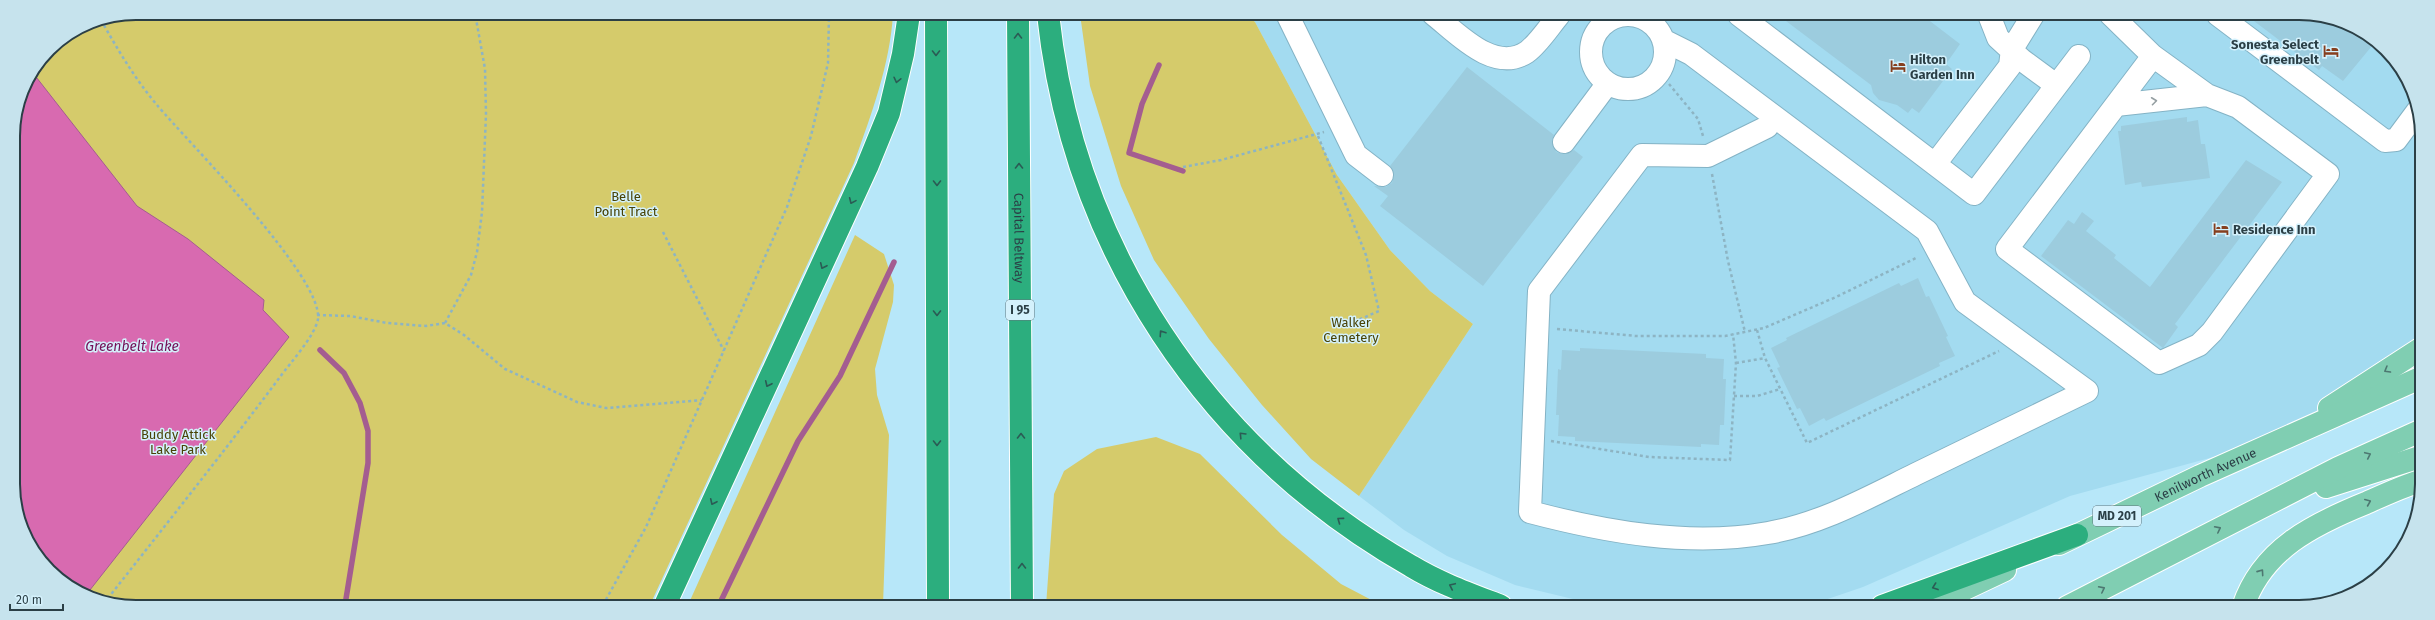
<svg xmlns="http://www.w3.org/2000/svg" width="2435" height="620" font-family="'Fira Sans',sans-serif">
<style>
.built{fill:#a3dbf0}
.green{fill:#d5cb6b}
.water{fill:#d86ab0;stroke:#a45d90}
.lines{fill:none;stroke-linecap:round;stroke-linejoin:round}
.stream{stroke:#a45d90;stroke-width:5.5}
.building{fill:#9cccde}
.minor-casing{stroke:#84b3c5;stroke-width:24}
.major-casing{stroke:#fff;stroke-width:24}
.highway-casing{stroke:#fff;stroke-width:24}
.path{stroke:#8db4c3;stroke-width:2.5;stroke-dasharray:3 3;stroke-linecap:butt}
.minor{stroke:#fff;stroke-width:22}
.major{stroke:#80ceb2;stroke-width:22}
.highway{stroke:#2cae7e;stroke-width:22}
.oneway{stroke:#2b5b54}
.oneway2{stroke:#959fa2}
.oneway3{stroke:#4d7871}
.labels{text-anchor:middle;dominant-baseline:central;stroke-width:3;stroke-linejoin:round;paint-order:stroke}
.shield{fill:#d4f1fc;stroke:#5e747d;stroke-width:1}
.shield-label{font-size:12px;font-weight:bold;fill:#2b3f46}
.poi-label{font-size:13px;font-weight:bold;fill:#2b3f46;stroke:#d4f1fc;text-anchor:start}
.park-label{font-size:13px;fill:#484205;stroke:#d4f1fc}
.street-label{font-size:13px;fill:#2b3f46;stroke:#d4f1fc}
.water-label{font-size:14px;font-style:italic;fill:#750f57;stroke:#d4f1fc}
.rim{fill:none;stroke:#2b3f46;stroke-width:2}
</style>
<rect width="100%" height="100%" fill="#b7e7f9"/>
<!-- built -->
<path class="built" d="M1245,14L2323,15L2360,29L2386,49L2409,81L2420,112V349L2287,437L2070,496L1863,587L1816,603L1798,606H1602L1515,585L1447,556L1404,530L1359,496L1473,324L1430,291L1390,250L1337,175L1255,22Z"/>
<!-- green -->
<path class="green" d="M136,13L893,14C890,65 871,115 854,163L650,605H112C76,591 51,580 30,546C23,535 20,520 15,508L22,89L49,49L89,22Z
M1080,14H1245L1255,22L1337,175L1390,250L1430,291L1473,324L1359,496L1311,459L1262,405L1209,339L1154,260L1121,186L1090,86Z
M855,235L884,254L894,285L893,302L875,369L877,395L889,435L883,605H688Z
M1156,437L1200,454L1282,535L1341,584L1383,606H1046L1054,494L1064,471L1097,449Z"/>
<!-- water -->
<path class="water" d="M33,73L137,206L188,239L264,300L263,310L289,337L86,595C45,579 30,547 15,508L13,128L22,89Z"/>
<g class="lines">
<!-- stream -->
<path class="stream" d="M1159,65L1142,104L1129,153L1183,171
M320,350L344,373L360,403L368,431V463L345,605
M719,605L798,441L840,376L894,262"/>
</g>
<!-- building -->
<path class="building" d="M1778,15H1922L1960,44L1946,64L1952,69L1919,113L1912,108L1908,113L1897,105L1879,100L1873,93L1871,85Z
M2246,15H2320L2331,23L2334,20L2360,29L2376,41L2343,81L2322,66L2319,70Z
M1467,67L1554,135L1552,141L1556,152L1563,154L1574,150L1583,157L1483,286L1380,206L1388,196L1374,186L1386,187L1392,183L1394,176L1390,166Z
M2187,117V122L2198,120L2201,144H2205L2210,178L2142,187L2141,182L2125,185L2118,131H2121V126Z
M2246,160L2282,182L2175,324L2178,327L2163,348L2041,256L2068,220L2074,224L2082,212L2094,221L2086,231L2116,255L2114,258L2150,287Z
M1918,278L1926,297L1929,296L1948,336L1946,337L1955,356L1939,363L1940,366L1826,421L1824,418L1809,426L1800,408L1797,409L1777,368L1780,367L1771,348L1787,340L1786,338L1899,283L1901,286Z
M1580,348L1706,354V358L1724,359L1723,379H1726L1724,425H1720L1719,445L1701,444V447L1575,441V437L1558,436L1559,415H1556L1558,369L1561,370L1562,350L1580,351Z"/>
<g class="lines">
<defs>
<path id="minor" d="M1287,14L1356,155L1382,175
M1433,14C1457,33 1494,74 1527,52C1539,43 1549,27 1559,15
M1739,15L1974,194L2079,56
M1989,15L1998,38L2022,60L2056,85
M2111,15L2153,56L2207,95L2238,107L2328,174L2212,332L2199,345L2159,363L2007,249L2153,56
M2218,15L2385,141L2396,140L2419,109
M1591 52a37 37 0 1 1 74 0a37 37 0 1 1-74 0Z
M1663,40L1691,54L1927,231L1965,302L2087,391C2030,419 1973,446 1916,474C1869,497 1821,524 1768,533C1689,547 1606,532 1530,512L1539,291L1642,155L1708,156L1767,127L1774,117
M2116,105L2207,95
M1564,142L1608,83
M1935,164L2010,66L2012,49L2033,15"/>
<g id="major">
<path d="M2329,408L2420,349"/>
<path d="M2326,487L2420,457"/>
<path id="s1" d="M2059,544L2200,476L2420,378"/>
<path d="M1929,606L2005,570"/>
<path d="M2067,607L2338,468L2420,431"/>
<path d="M2243,607C2262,549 2314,524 2366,503C2384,495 2401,487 2420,481"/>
</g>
<g id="highway">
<path d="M936,14L938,605"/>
<path id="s2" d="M1018,14L1022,605"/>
<path d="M1048,14C1073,248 1206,449 1411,566C1439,583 1470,594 1501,606"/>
<path d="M665,605L867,167L889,113L903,54L909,14"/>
<path d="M1882,606L2077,535"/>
</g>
</defs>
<!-- minor casing -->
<use href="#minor" class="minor-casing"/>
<!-- major casing -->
<use href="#major" class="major-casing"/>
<!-- highway casing -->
<use href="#highway" class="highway-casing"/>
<!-- path -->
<path class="path" d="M101,20C118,50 135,79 157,105C188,142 323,277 318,319C315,336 290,363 280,377C223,453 164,527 105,602
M1669,84L1698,119L1703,136
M1318,136L1366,255L1379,311L1349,324
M1183,167L1221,160L1324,132
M1712,174L1728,261L1745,332
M663,232L724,351
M317,315L350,316L387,323L426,326L445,323L464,335L505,369L577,402L606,408L702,400
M445,323L471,275L477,252L482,212L486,114L485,69L475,13
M1557,329L1636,336H1725L1764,328L1836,297L1918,257
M1757,330L1765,358L1807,443L1999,351
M1736,363L1765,358
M1734,396H1757L1780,389
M1551,441L1649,457L1730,460L1736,363L1733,334
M603,605L646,527L787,207L811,136L828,63L829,14"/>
<!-- minor -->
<use href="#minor" class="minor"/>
<!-- major -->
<use href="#major" class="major"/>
<!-- highway -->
<use href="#highway" class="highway"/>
</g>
<!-- one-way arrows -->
<defs><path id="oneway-chevron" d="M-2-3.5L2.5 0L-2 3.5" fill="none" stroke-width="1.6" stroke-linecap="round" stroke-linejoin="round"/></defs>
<g class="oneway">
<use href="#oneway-chevron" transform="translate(1018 36) rotate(-90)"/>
<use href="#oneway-chevron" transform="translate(936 53) rotate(90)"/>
<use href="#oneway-chevron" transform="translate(897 80) rotate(103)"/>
<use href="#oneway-chevron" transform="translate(1019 166) rotate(-90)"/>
<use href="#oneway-chevron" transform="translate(937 183) rotate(90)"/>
<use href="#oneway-chevron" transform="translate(852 201) rotate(114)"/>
<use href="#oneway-chevron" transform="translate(823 266) rotate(115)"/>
<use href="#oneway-chevron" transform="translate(937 313) rotate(90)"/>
<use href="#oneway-chevron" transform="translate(1162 333) rotate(-124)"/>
<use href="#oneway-chevron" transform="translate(768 384) rotate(115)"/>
<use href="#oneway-chevron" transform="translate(1242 435) rotate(-134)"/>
<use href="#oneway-chevron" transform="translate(1021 436) rotate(-90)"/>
<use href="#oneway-chevron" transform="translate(937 443) rotate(90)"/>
<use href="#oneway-chevron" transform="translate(713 502) rotate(115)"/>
<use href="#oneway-chevron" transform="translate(1340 520) rotate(-144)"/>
<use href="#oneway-chevron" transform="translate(1022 566) rotate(-90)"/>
<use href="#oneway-chevron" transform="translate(1452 586) rotate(-155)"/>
<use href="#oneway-chevron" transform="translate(1935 587) rotate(160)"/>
</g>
<use class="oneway2" href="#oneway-chevron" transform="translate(2154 101) rotate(-7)"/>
<g class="oneway3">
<use href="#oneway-chevron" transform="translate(2387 370) rotate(150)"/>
<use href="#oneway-chevron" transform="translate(2368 455) rotate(-25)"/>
<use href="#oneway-chevron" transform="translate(2368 502) rotate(-23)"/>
<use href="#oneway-chevron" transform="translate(2218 529) rotate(-27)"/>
<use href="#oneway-chevron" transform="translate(2261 572) rotate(-55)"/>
<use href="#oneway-chevron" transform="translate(2102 589) rotate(-27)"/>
</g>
<!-- icons -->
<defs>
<symbol id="hotel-bare" viewBox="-9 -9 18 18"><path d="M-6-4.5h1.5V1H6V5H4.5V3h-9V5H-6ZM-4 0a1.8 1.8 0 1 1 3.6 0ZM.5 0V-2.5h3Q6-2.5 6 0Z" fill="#863f1e" stroke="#d4f1fc" stroke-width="2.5" paint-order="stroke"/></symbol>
</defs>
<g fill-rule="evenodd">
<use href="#hotel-bare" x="2320" y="40" width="22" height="22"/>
<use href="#hotel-bare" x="1887" y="55" width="22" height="22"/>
<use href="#hotel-bare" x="2210" y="218" width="22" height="22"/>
</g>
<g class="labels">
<!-- shield labels -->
<g class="shield">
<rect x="1006" y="300" width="28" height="20" rx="3"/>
<rect x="2093" y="506" width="48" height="20" rx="3"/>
</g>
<g class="shield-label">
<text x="1020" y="310">I 95</text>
<text x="2117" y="516">MD 201</text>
</g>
<!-- poi labels -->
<g class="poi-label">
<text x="2319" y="44" text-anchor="end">Sonesta Select<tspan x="2319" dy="15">Greenbelt</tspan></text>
<text x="1910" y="59">Hilton<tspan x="1910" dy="15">Garden Inn</tspan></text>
<text x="2233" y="229">Residence Inn</text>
</g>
<!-- park labels -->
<g class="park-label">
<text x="626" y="196">Belle<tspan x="626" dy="15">Point Tract</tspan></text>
<text x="1351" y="322">Walker<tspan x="1351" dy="15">Cemetery</tspan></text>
<text x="178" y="434">Buddy Attick<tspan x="178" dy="15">Lake Park</tspan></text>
</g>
<!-- street labels -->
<g class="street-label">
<text stroke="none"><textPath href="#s2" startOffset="224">Capital Beltway</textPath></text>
<text stroke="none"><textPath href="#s1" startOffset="162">Kenilworth Avenue</textPath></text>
</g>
<!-- water labels -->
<g class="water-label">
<text x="132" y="346">Greenbelt Lake</text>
</g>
</g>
<!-- crop -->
<path d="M0 0H2435V620H0ZM136 20H2299A116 116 0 0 1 2415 136V484A116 116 0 0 1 2299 600H136A116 116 0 0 1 20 484V136A116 116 0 0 1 136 20Z" fill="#c6e3ed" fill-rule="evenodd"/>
<path class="rim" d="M136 20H2299A116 116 0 0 1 2415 136V484A116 116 0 0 1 2299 600H136A116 116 0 0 1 20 484V136A116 116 0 0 1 136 20Z"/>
<!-- scale -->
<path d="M10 604v6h53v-6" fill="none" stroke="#2b3f46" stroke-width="2"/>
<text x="16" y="604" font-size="12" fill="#2b3f46" stroke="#d4f1fc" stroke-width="3" paint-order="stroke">20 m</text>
</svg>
